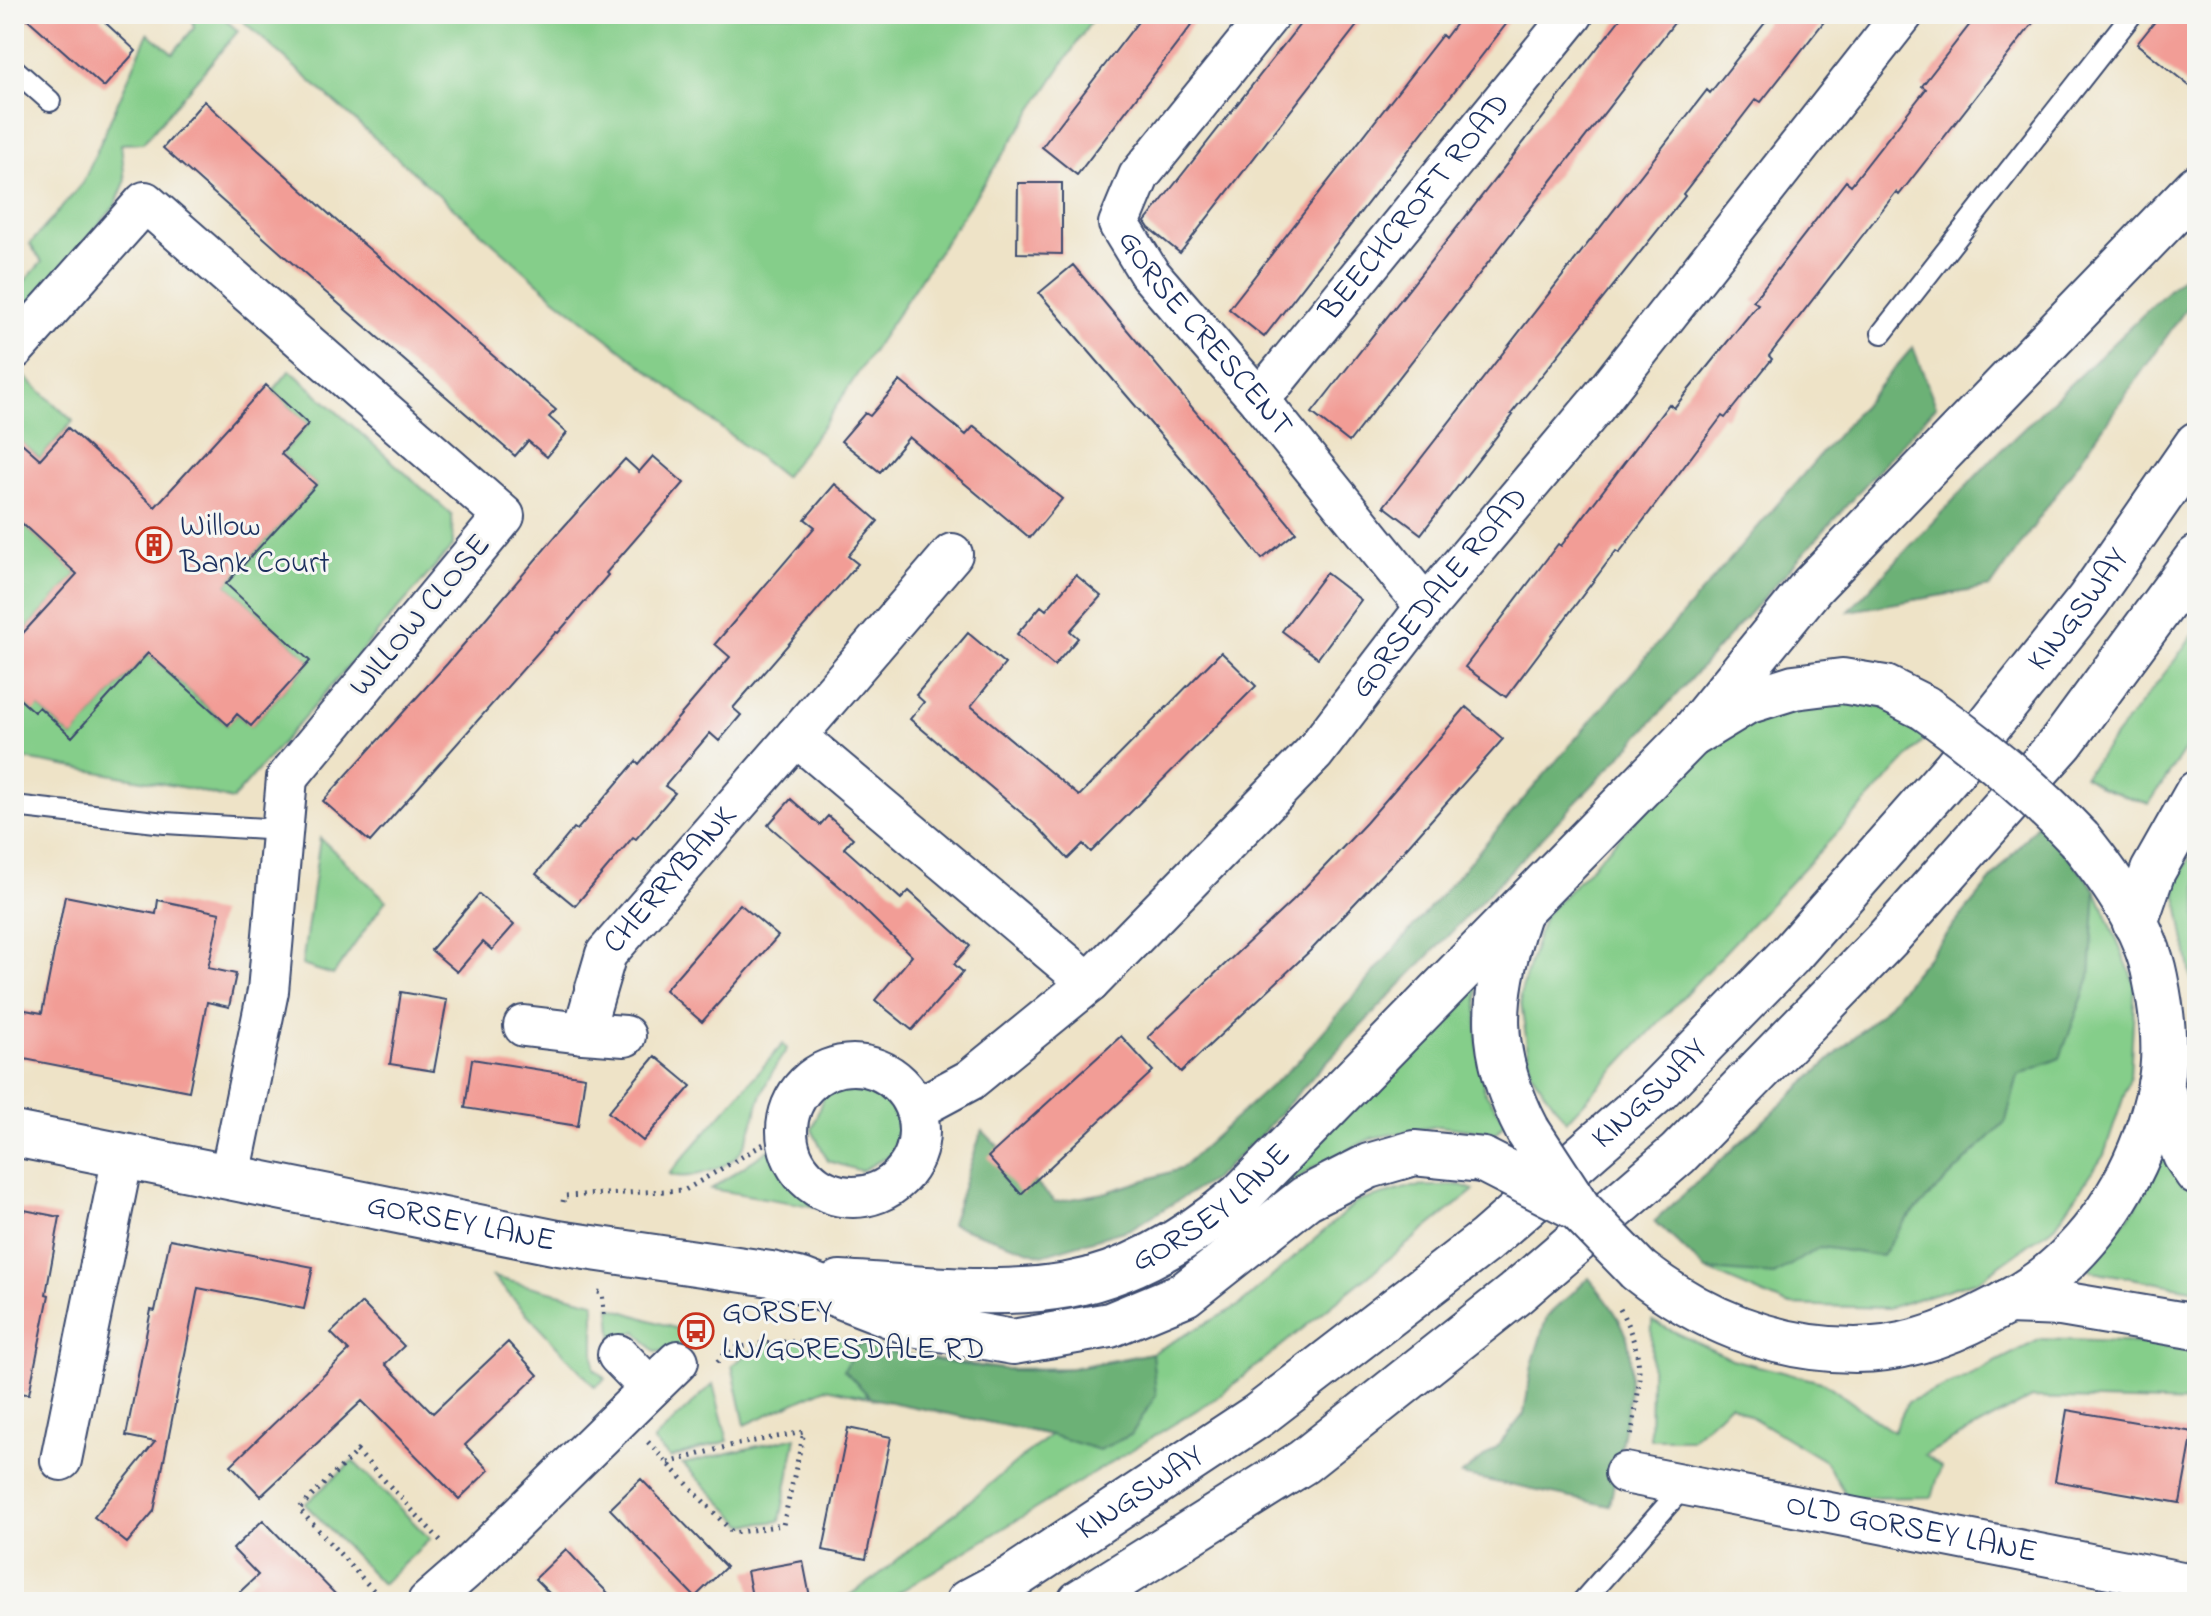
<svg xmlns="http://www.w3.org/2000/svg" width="2211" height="1616" font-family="'Indie Flower',sans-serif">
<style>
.green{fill:#85ce8a;stroke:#507e74;stroke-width:2}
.forest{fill:#6cb176;stroke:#44706a;stroke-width:2}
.building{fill:#f29d96}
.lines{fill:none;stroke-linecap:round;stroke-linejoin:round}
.lane-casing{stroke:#3b4a6e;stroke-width:24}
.street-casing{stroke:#3b4a6e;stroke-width:44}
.primary-casing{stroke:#3b4a6e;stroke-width:48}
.highway-casing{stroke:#3b4a6e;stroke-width:48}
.path{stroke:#3b4a6e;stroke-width:5;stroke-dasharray:2 6;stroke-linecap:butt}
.lane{stroke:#fff;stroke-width:20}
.street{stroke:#fff;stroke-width:40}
.primary{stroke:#fff;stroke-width:44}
.highway{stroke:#fff;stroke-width:44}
.primary-bridge-casing{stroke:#3b4a6e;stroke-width:48;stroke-linecap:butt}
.primary-bridge{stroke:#fff;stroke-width:44}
.labels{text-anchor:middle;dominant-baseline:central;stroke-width:6;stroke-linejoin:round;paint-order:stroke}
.street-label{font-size:32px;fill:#1b2f5e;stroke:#f6f6f2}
.poi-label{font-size:32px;fill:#1b2f5e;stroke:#f6f6f2;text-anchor:start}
</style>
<rect width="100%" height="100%" fill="#f6f6f2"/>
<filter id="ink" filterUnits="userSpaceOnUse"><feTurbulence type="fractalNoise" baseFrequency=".0125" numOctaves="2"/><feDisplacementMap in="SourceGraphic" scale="16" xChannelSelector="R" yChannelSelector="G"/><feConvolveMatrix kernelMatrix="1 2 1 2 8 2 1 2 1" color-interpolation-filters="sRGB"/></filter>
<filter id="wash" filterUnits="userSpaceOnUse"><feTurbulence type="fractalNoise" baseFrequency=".006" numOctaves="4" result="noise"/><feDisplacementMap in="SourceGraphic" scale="32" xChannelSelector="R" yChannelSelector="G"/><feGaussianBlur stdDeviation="1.8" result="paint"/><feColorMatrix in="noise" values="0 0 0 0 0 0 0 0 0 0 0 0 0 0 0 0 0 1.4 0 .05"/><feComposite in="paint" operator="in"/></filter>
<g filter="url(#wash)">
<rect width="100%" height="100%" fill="#eee3c7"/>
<!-- green -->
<path class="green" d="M192,14H219L238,31L143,143L121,144L125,182L115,206L14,322V293L42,262L30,244L83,183L148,33L173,53L194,28Z
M235,14H1096L825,423L784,477L554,297Z
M290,370L452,515L453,546L232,800L192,789L14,757V694L33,711L39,707L72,737L148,653L227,725L237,714L251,726L310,661L226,584L316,485L281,454L308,424L273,391Z
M24,376L73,421L40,459L18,439L14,443V387Z
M14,516L77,574L14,643Z
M2197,628V731L2149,804L2102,788L2084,776L2175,660Z
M1836,695L1896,710L1930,734L1566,1121L1531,1072L1520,995L1544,916L1715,737L1769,701Z
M2039,822L2096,890L2135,984L2130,1078L2104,1155L2056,1225L1979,1280L1888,1308L1787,1305L1706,1270L1655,1221L1883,1011Z
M320,838L386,900L333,975L302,965Z
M2197,844V1010L2175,885Z
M1477,977V1038L1484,1091L1506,1121L1496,1133L1438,1126L1372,1138L1314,1167L1266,1202L1374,1082Z
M783,1044L787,1049C774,1067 763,1087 757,1109C747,1143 744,1162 706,1172C694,1176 681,1179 669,1174Z
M853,1081L885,1091L902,1121L892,1154L861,1171L828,1161L812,1130L823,1097Z
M2166,1143L2197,1192V1290L2092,1271L2087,1265C2122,1227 2151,1194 2166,1143Z
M770,1149L784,1178L817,1207L711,1189Z
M1460,1185L1474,1190L1218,1397L883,1602H839L875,1578L1050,1435L826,1388L745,1425L732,1365L764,1343L838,1339L932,1359L1003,1369L1071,1368L1152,1353L1240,1305L1357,1202L1410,1187Z
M493,1277L594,1302V1368L605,1379L595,1387Z
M610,1307L690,1333C681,1348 671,1351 655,1352L636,1331L613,1346Z
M1652,1321L1731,1359L1825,1383L1893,1432L1908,1402L1958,1381L2041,1339L2148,1343L2197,1352V1403L2031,1398L1925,1455L1941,1467L1932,1497L1848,1498L1825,1461L1730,1404L1691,1439H1650Z
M713,1384L728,1441L670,1458L653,1441Z
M796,1437L780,1521L744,1525L683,1464Z
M353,1461L430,1539L382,1584L305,1504Z"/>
<!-- forest -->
<path class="forest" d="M2197,263V293L1991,587L1849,611L1994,457Z
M1913,347L1936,406L1632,744L1316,1073L1262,1134L1214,1179L1130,1229L1042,1255L951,1224L982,1130L1055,1202L1104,1193L1180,1169L1297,1062Z
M2039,822L2096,890L2090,977L2060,1058L2018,1075L2006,1121L1904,1222L1882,1256L1820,1247L1774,1275L1706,1270L1655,1221L1883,1011Z
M1589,1278C1602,1294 1624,1321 1628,1341C1637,1382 1617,1462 1610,1506L1461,1475L1498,1446L1524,1414L1532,1365L1547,1316Z
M859,1344C928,1359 1001,1377 1073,1368C1099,1365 1126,1358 1152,1353L1156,1395L1131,1435L1099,1450L1051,1435L871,1398L844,1370Z"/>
<g id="blocks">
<!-- building -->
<path class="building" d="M22,14H96L136,51L104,87Z
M1144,14H1200L1077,175L1042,147Z
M1308,14H1366L1180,253L1149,228L1145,222Z
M1463,14H1514L1264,337L1229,309L1442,35L1445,38Z
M1624,14H1681L1349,442L1312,413Z
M1772,14H1830L1761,102L1756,99L1683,194L1685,196L1511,414L1513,415L1421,534L1384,506L1707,90L1710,93Z
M1978,14H2040L1899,195L1896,192L1859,240L1769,356L1772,359L1725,418L1722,416L1619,553L1616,551L1506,697L1465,667L1558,544L1561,546L1669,404L1674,408L1758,304L1753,301L1846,181L1851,185L1926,89L1922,86Z
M2161,14H2197V92L2137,44Z
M204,101L339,223L556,410L549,417L567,433L547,457L528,441L515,456L309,278L163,148Z
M1018,183H1062V254L1017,253Z
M1073,265L1296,532L1262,559L1204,486L1039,293Z
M900,381L966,435L974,426L1062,499L1030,538L909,437L880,472L841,441L865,413L870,416Z
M266,385L308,424L281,454L316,485L226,584L310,661L251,726L237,714L228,725L148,653L72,737L39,707L34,712L14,694V643L77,574L14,516V436L40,459L68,428L155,507Z
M653,456L684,483L606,573L608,575L558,633L556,632L370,842L323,801L447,664L559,532L625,459L639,472Z
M835,484L878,521L848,556L858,564L733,708L741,715L719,741L710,733L665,786L675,793L636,839L633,837L575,906L536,874L574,828L577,830L636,761L639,764L730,657L715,644L815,527L805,519Z
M1326,573L1361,600L1318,658L1282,631Z
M1076,575L1101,596L1070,631L1078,638L1054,666L1017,634L1041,606L1046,610Z
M968,633L1005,664L971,706L1079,796L1221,652L1256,686L1091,852L1083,844L1068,859L1037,826L910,719L924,702L916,695Z
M1466,707L1503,739L1401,854L1313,948L1181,1072L1148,1037L1293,900L1366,823Z
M791,799L820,825L828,816L853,838L844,848L901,899L909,891L970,946L954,964L963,972L912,1030L875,1000L912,956L846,892L768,825Z
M479,894L514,925L492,950L483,942L457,972L431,950Z
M65,896L156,914L158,900L220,913L208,968L236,974L229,1007L207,1002L189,1091L14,1057V1008L42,1013Z
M740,904L778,936L702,1022L665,990Z
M401,992L447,1000L434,1071L390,1064Z
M1121,1036L1153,1071L1021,1194L988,1157Z
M655,1056L691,1086L643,1141L608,1112Z
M472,1059L585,1077L578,1126L465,1108Z
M14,1208L60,1217L46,1294L49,1295L29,1394L14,1393Z
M170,1239L313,1267L304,1309L198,1288L154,1511L127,1543L94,1517L155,1442L126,1436L151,1310L155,1311Z
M362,1303L404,1346L385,1364L433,1413L508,1342L538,1375L465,1445L489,1470L459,1499L362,1401L261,1496L231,1465L349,1351L331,1333Z
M2067,1410L2193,1432L2180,1503L2055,1481Z
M848,1428L891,1437L866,1559L823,1550Z
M641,1479L726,1567L695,1597L610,1509Z
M263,1520L304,1562L343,1602H229L258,1575L233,1549Z
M566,1549L587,1572L617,1602H558L535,1579Z
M803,1561L811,1602H753L747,1571Z"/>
</g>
</g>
<g filter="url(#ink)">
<use href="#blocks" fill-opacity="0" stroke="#3b4a6e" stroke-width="2"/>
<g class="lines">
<defs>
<path id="lane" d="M14,69L50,101
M1882,333L2132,14
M14,806L165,823L282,830
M1582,1602L1685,1485"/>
<g id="street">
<path id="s1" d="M1270,14L1139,176L1119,224L1149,273L1259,400L1426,607"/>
<path d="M14,349L145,202L504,516L287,778L268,991L230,1176"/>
<path id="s2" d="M1259,400L1573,14"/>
<path d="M952,554L796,736L1089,983"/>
<path id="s3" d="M524,1026L583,1033L606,954L796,736"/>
<path d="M583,1033L625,1036"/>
<circle cx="853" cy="1131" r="66"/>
<path id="s4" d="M916,1109L970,1080L1089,983L1314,753L1426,607L1596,405L1903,14"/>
<path d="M618,1355L650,1388"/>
<path d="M61,1460L123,1156"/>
<path id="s5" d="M1625,1473L2197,1585"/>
<path d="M428,1602L467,1568L678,1361"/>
</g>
<g id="primary">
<path d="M1518,914C1490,997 1487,1053 1528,1131"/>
<path d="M2160,1084L2185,1155L2197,1173"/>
<path id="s6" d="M14,1134L558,1243L771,1274L802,1281L913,1324L1013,1342L1110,1325L1185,1294L1306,1198L1369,1166L1414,1153L1483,1160"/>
<path d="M1638,1270C1700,1319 1774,1350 1855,1350C1901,1350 1946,1335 1987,1313C2010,1301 2035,1288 2054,1271C2109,1224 2146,1156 2160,1085C2167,1052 2162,1011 2155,977C2145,926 2112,880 2080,840"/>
<path id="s7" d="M840,1283C915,1287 994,1298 1068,1285C1133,1273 1192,1236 1241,1195L1690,736L1746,702L1794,687L1842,681L1885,688L1925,708"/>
<path d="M2007,1302L2061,1304L2197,1327"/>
</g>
<g id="highway">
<path d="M1690,736L1812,586L2197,187"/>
<path d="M2135,923L2153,871L2197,793"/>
<path id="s8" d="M968,1602L1011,1579L1259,1415L1485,1241L1656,1092L1789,956L1955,768L2088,601L2197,444"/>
<path d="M1080,1602L1303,1462L1515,1294L1678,1154L1888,938L2062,742L2197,558"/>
</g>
</defs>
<!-- lane casing -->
<use href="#lane" class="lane-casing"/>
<!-- street casing -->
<use href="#street" class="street-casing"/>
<!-- primary casing -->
<use href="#primary" class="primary-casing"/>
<!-- highway casing -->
<use href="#highway" class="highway-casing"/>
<!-- path -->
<path class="path" d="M563,1202L564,1196L685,1190L786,1131
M598,1292L602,1293L605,1319
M1620,1309C1647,1362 1640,1381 1631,1438
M717,1362L730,1349L764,1343L833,1340
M648,1442L733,1533L783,1525L804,1432L733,1445L668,1463
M384,1602L299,1509L357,1451L441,1541"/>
<!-- lane -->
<use href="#lane" class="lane"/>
<!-- street -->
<use href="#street" class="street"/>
<!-- primary -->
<use href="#primary" class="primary"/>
<!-- highway -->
<use href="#highway" class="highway"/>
<defs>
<path id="primary-bridge" d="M1925,708C1980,747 2034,791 2080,840
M1528,1131L1579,1209L1638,1270
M1483,1160L1577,1208"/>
</defs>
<!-- primary-bridge casing -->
<use href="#primary-bridge" class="primary-bridge-casing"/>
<!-- primary-bridge -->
<use href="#primary-bridge" class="primary-bridge"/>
</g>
</g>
<!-- icons -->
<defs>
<symbol id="building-ring" viewBox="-11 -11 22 22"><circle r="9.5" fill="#f6f6f2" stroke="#c8321e" stroke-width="1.5"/><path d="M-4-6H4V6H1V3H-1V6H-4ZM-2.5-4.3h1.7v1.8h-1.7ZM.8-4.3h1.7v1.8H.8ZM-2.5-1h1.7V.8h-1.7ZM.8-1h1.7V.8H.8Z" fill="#c8321e"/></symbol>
<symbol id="bus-ring" viewBox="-11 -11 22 22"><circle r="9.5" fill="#f6f6f2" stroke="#c8321e" stroke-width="1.5"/><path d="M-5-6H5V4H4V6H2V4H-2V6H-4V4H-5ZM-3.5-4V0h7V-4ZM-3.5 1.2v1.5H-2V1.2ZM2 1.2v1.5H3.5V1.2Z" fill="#c8321e"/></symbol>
</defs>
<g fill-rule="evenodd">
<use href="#building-ring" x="134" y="525" width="40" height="40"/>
<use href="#bus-ring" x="676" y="1311" width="40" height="40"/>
</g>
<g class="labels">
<!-- street labels -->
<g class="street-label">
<text stroke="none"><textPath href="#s2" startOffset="248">BEECHCROFT ROAD</textPath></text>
<text stroke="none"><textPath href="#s1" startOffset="400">GORSE CRESCENT</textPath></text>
<text stroke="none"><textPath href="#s4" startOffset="740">GORSEDALE ROAD</textPath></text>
<text stroke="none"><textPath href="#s8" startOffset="1500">KINGSWAY</textPath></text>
<text transform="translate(421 616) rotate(-50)">WILLOW CLOSE</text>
<text stroke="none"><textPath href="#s3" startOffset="240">CHERRYBANK</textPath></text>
<text stroke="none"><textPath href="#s8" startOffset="852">KINGSWAY</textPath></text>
<text stroke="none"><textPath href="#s7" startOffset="394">GORSEY LANE</textPath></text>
<text stroke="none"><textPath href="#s6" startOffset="456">GORSEY LANE</textPath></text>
<text stroke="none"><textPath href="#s8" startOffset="204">KINGSWAY</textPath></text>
<text stroke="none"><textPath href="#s5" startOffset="292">OLD GORSEY LANE</textPath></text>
</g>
<!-- poi labels -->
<g class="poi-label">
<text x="180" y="527">Willow<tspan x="180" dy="37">Bank Court</tspan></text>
<text x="722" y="1313">GORSEY<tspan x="722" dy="37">LN/GORESDALE RD</tspan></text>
</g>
</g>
<!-- margin -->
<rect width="2211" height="1616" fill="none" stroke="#f6f6f2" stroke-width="48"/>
</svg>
